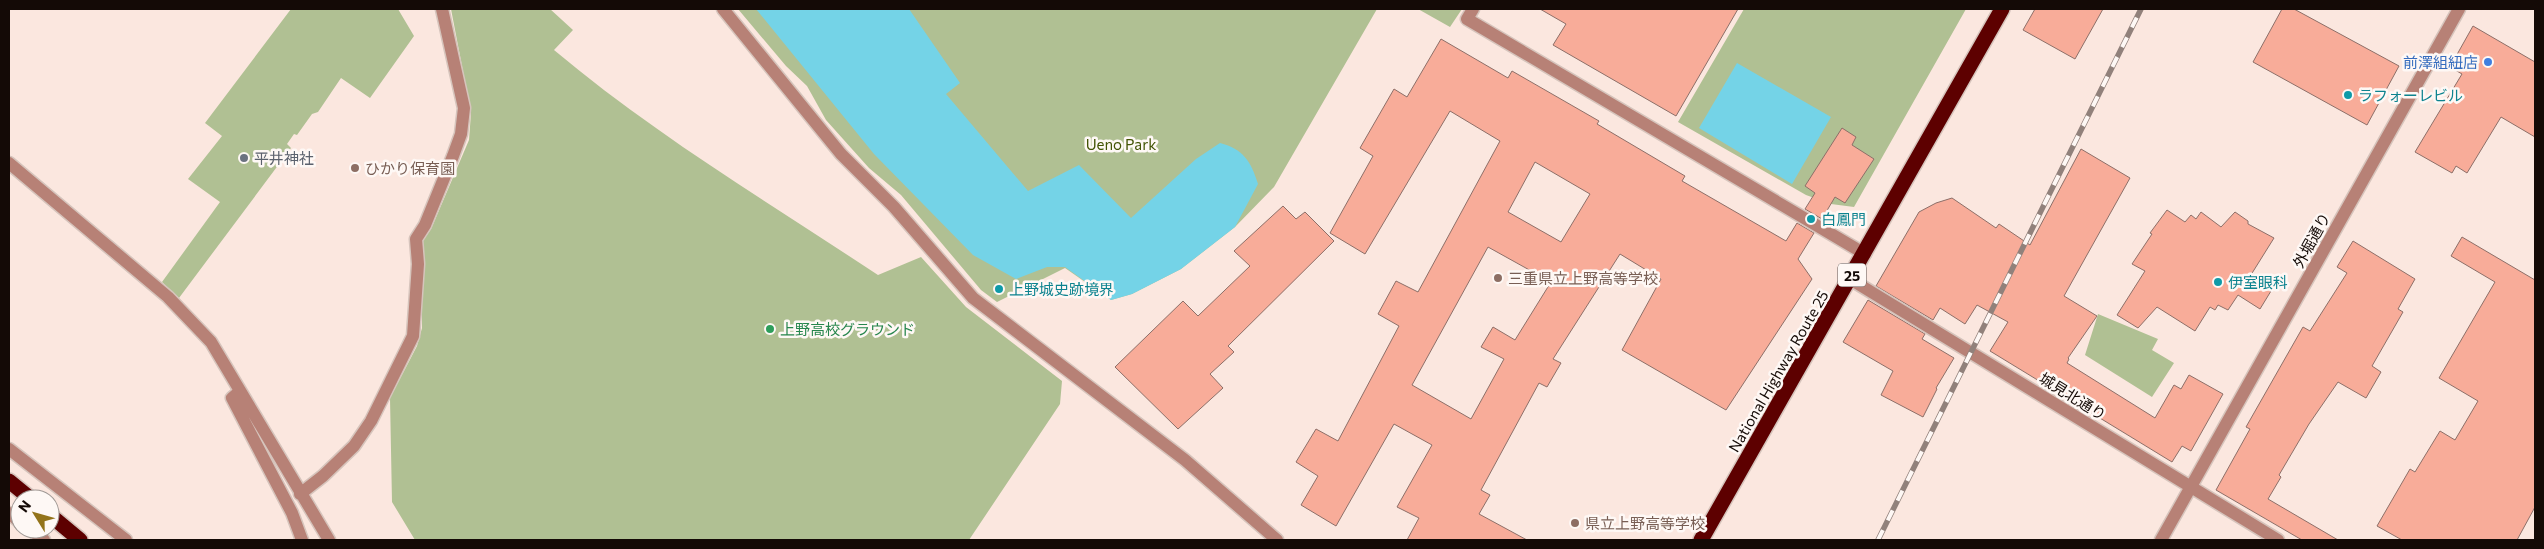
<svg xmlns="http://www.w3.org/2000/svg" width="2544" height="549" font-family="Commissioner,'Noto Sans JP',sans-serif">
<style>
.green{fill:#b0c093}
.water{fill:#74d3e7}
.building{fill:#f8ac99;stroke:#8d6f68;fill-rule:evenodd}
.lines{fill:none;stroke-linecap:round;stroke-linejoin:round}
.street-casing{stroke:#d6c4bc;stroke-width:15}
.highway-casing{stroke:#d6c4bc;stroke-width:18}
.street{stroke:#b78176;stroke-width:12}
.highway{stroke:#5d0000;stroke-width:15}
.rail-casing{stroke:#91817b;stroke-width:5.5}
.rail{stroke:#fef8f5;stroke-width:4;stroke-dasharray:11;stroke-linecap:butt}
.shop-dot{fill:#3f7fe0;stroke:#fef8f5;stroke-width:2}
.culture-dot{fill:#0f9aa8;stroke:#fef8f5;stroke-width:2}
.worship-dot{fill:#6b7280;stroke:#fef8f5;stroke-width:2}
.education-dot{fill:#8d6e63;stroke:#fef8f5;stroke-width:2}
.leisure-dot{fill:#2e9e5b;stroke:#fef8f5;stroke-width:2}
.labels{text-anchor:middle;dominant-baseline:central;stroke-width:5;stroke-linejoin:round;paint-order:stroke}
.shield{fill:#fef8f5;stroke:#5a514e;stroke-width:1}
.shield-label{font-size:14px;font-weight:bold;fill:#140a06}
.shop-label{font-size:15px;fill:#366cbe;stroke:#fef8f5;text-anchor:end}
.culture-label{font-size:15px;fill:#0d838f;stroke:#fef8f5;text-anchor:start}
.park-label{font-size:15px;fill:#425404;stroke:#fef8f5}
.worship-label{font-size:15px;fill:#5b616d;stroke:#fef8f5;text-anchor:start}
.education-label{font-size:15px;fill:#785e54;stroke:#fef8f5;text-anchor:start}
.street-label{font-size:15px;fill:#140a06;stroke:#fef8f5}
.leisure-label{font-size:15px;fill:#27864d;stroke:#fef8f5;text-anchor:start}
</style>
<rect width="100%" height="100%" fill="#fbe7df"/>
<!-- green -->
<path class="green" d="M291,9H398L414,36L370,98L341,78L318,112L312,114L297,135L294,134L287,144L291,148L179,298L162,282L220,202L188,179L222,136L205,123Z
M451,9H550L573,30L554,50C654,134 769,203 878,275L921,257L966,307L1062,381L1060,404L969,540H415L392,502L390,398L417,346L422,328V242L431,229L469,140L471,113Z
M738,9H1377L1274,187L1235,227L1181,269L1132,294L1111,300L1065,268L997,302L981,290L901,195L869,168L826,120L807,86L786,66Z
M1418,9H1462L1450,27Z
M1744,9H1966L1854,207L1831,204L1806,195L1678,122Z
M2098,314L2158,339L2152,350L2174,363L2152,397L2085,355Z"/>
<!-- water -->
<path class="water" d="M756,9H909L960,83L946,94L1028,191L1079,165L1131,218L1196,159L1220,143C1243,149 1251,161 1258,184L1235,227L1181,269L1132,294L1111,300L1065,267H1047L1016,279L973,255L874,154Z
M1737,63L1831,117L1792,184L1699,128Z"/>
<!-- building -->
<path class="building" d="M1540,9H1738L1676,116L1553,45L1566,24Z
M2035,9H2103L2075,59L2023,30Z
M2282,9H2294L2399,66L2367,125L2253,62Z
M2473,26L2535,62V137L2501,117L2467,173L2456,166L2452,173L2415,152L2462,74L2450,67Z
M1441,39L1508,78L1512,71L1599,121L1597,124L1685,176L1682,181L1786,241L1797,223L1814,233L1798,259L1812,279L1726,410L1622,350L1661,279L1620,254L1553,359L1561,363L1547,387L1539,383L1481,490L1490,495L1479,514L1527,540H1407L1419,518L1397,507L1432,445L1394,424L1336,526L1301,505L1318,476L1296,462L1316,429L1338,441L1399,326L1378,314L1396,281L1418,292L1500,141L1450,111L1365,254L1330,233L1373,156L1360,148L1394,89L1407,97ZM1535,162L1590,194L1561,242L1508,212ZM1488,247L1551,282L1515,340L1493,327L1481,347L1504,359L1471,419L1412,385Z
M1842,128L1856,137L1852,145L1874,159L1845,203L1835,197L1822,219L1805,209L1815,193L1805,186Z
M2081,149L2130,178L2064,296L2097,316L2068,358L2069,359L2067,363L2155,418L2174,385L2181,389L2189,375L2223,394L2191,451L2182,446L2172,462L1990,351L2008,322L1977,305L1965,324L1940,308L1933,320L1876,286L1919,212L1936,203L1952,198L1996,228L1999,224L2030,245Z
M1283,206L1296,219L1305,212L1334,241L1228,346L1234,352L1210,374L1223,388L1178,429L1115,367L1183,301L1198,316L1250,266L1234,251Z
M2167,210L2185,222L2191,215L2196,219L2201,212L2221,227L2235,212L2248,221V224L2274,238L2249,278L2271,291L2260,309L2238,295L2228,310L2218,305L2215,310L2210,307L2195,331L2157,307L2138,328L2117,315L2145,271L2132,264L2152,234L2150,233Z
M2462,237L2535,280V507L2517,540H2402L2377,526L2410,469L2415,472L2440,431L2455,440L2478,401L2439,378L2495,282L2451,256Z
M2353,241L2415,279L2398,309L2403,312L2372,366L2381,372L2366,398L2338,382L2309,424L2279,475L2281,477L2268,499L2338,540H2302L2216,490L2250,429L2246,427L2303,327L2310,331L2347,273L2337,267Z
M1868,300L1925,334L1922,339L1954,358L1936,388L1937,389L1923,417L1881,395L1893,371L1843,342Z"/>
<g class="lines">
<defs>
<path id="street" d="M723,9L841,154L894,207L973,298L1185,460L1277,540
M1473,9L1467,19L1865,254
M9,163L168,297L211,342L329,540
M1850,279L2278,540
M239,392L232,398L292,513L302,540
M9,449L126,540
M300,494L323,476L354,446L371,421L413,336L418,264L416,239L425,225L453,156L461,134L464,108L442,9
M9,513L20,522
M30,529L44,540
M2161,540L2459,9"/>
<path id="highway" d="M9,481L31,499
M50,515L80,540
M1701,540L2002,9"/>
</defs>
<!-- street casing -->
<use href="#street" class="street-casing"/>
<!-- highway casing -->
<use href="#highway" class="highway-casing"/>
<!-- street -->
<use href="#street" class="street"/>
<!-- highway -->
<use href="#highway" class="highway"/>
<defs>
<path id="rail" d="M1878,540L2141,9"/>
</defs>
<!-- rail casing -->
<use href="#rail" class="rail-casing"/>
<!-- rail -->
<use href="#rail" class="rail"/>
</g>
<!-- markers -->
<circle class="shop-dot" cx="2488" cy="62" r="5"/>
<g class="culture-dot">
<circle cx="2348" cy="95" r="5"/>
<circle cx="1811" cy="219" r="5"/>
<circle cx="2218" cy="282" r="5"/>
<circle cx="999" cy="289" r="5"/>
</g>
<circle class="worship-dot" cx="244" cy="158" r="5"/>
<g class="education-dot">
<circle cx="355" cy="168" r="5"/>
<circle cx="1498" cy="278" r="5"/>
<circle cx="1575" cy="523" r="5"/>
</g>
<circle class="leisure-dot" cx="770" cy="329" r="5"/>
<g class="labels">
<!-- shield labels -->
<rect class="shield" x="1838" y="263.5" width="28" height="23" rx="4"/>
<g class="shield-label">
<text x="1852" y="275">25</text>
</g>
<!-- shop labels -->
<g class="shop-label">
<text x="2478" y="62">前澤組紐店</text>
</g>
<!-- culture labels -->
<g class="culture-label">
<text x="2358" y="95">ラフォーレビル</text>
<text x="1821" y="219">白鳳門</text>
<text x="2228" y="282">伊室眼科</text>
<text x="1009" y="289">上野城史跡境界</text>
</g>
<!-- park labels -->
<g class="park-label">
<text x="1121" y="144">Ueno Park</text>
</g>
<!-- worship labels -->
<g class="worship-label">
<text x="254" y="158">平井神社</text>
</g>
<!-- education labels -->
<g class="education-label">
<text x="365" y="168">ひかり保育園</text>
<text x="1508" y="278">三重県立上野高等学校</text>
<text x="1585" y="523">県立上野高等学校</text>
</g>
<!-- street labels -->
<g class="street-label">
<text transform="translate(2311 240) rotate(-61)">外堀通り</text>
<text transform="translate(1778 371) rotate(-60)">National Highway Route 25</text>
<text transform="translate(2073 396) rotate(32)">城見北通り</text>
</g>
<!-- leisure labels -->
<g class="leisure-label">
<text x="780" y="329">上野高校グラウンド</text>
</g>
</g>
<!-- border -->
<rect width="2544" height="549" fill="none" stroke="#140a06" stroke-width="20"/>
<!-- north arrow -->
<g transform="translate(35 514) rotate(307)"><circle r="24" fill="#fef8f5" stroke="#a09995"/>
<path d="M0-4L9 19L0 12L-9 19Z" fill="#93731a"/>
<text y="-8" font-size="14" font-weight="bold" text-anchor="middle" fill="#140a06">N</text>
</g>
</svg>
